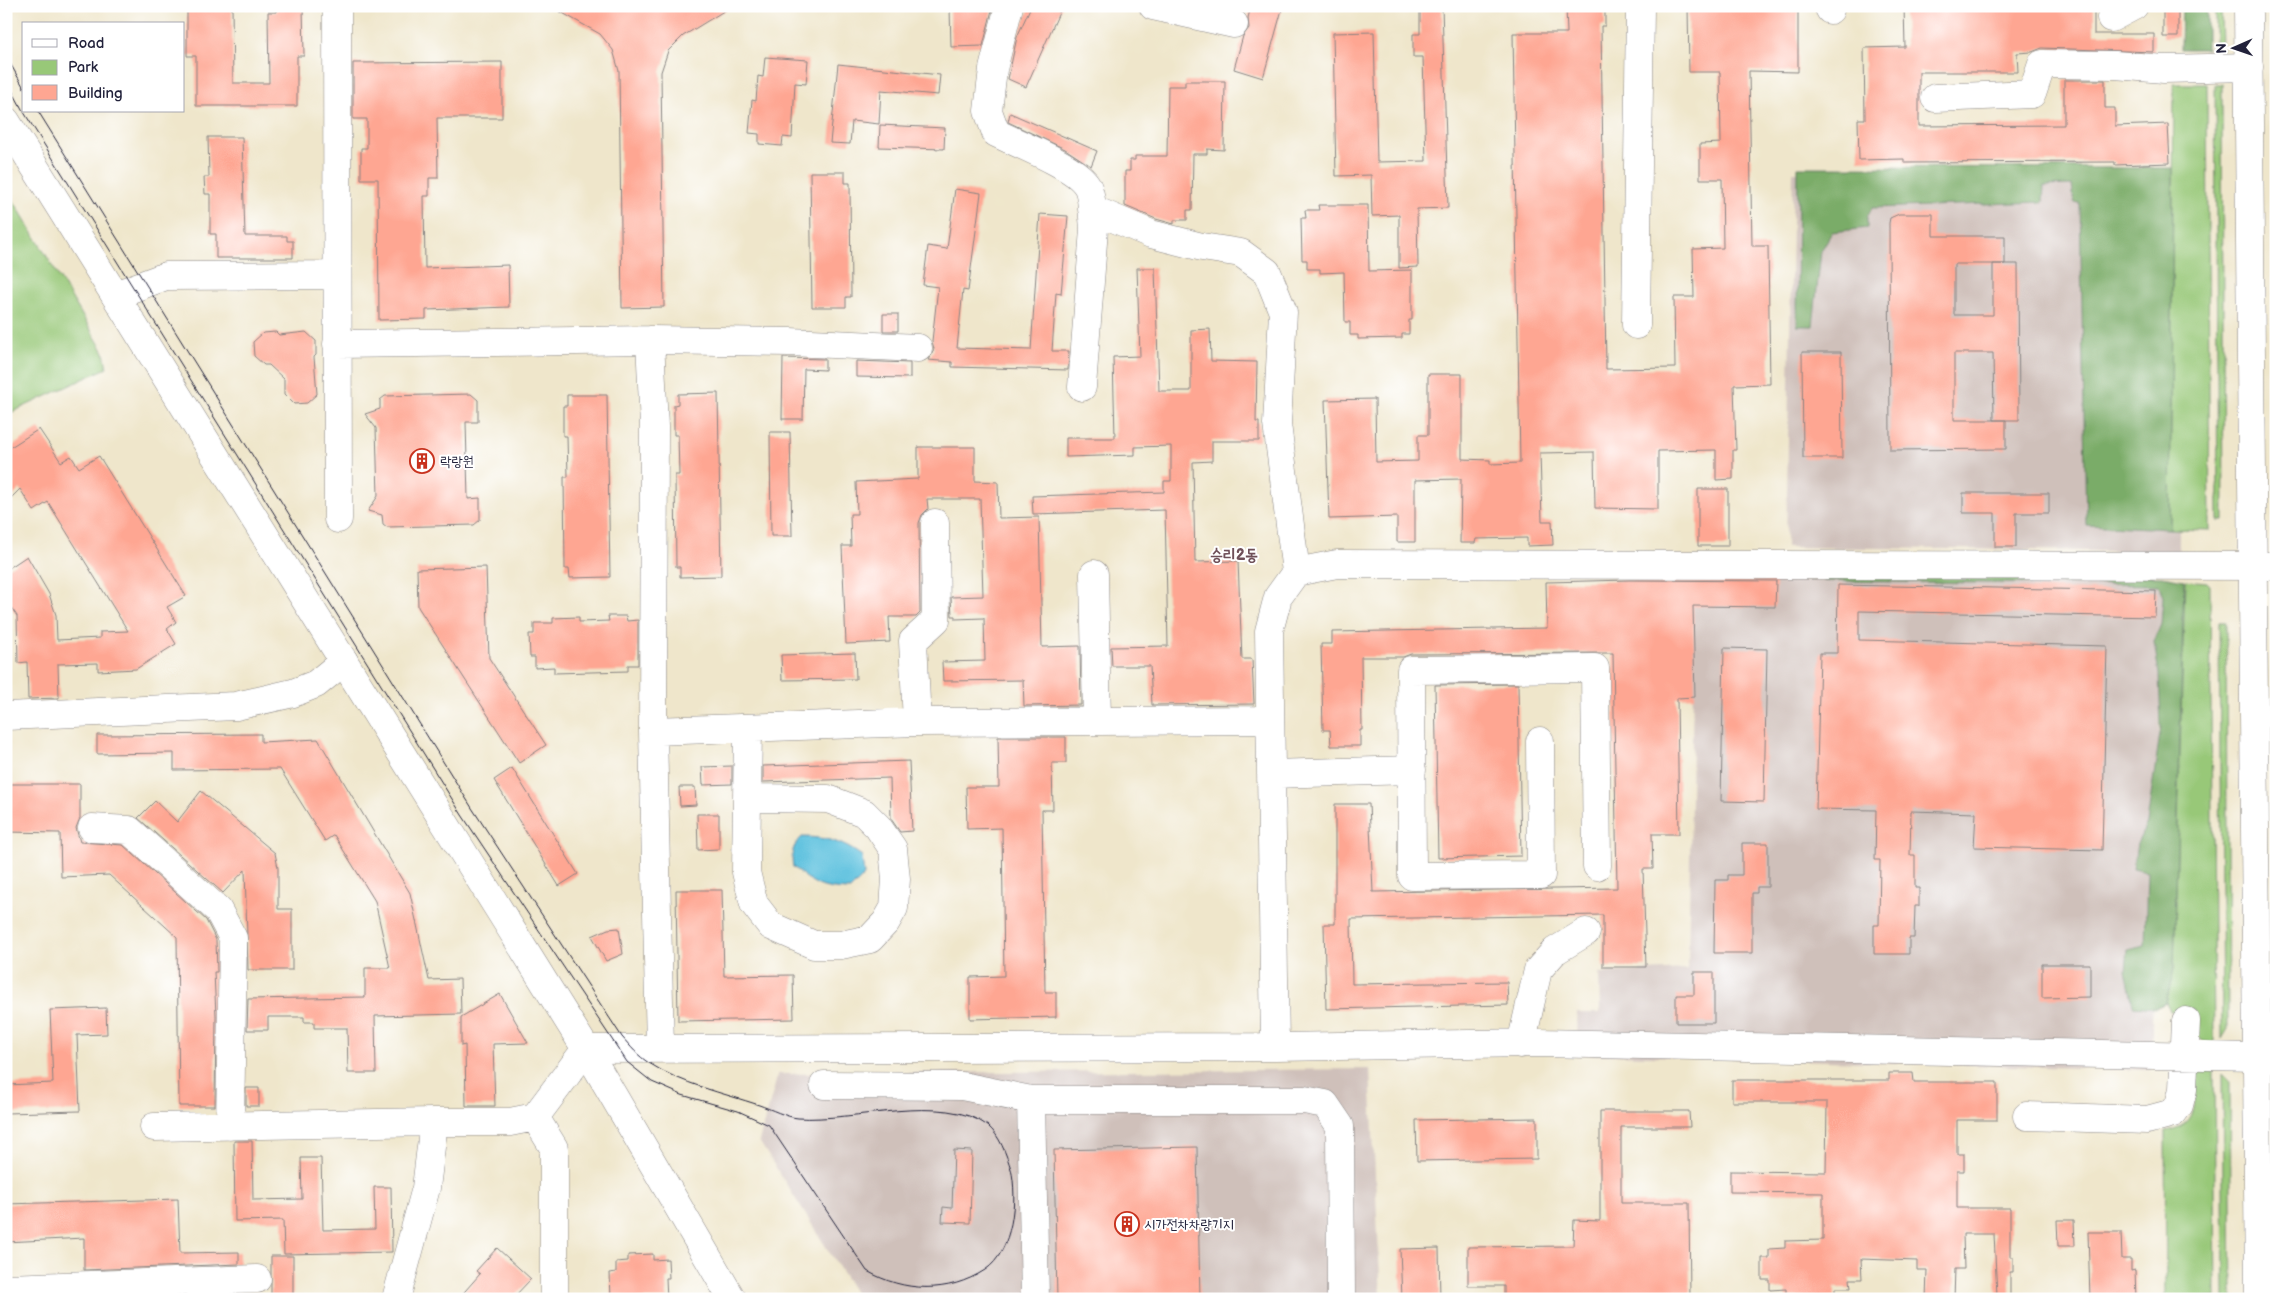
<svg xmlns="http://www.w3.org/2000/svg" width="2282" height="1305" font-family="'Balsamiq Sans','Poor Story',sans-serif">
<style>
.industrial{fill:#cfc0ba}
.green{fill:#98c878;stroke:#5d755a}
.forest{fill:#7aac68;stroke:#4e6752}
.water{fill:#61c2df;stroke:#42728d}
.building{fill:#fea692}
.lines{fill:none;stroke-linecap:round;stroke-linejoin:round}
.minor-casing{stroke:#888483;stroke-width:29}
.major-casing{stroke:#888483;stroke-width:29}
.minor{stroke:#fff;stroke-width:28}
.major{stroke:#fff;stroke-width:28}
.tram{stroke:#22223b;stroke-width:1}
.labels{text-anchor:middle;dominant-baseline:central;stroke-width:4;stroke-linejoin:round;paint-order:stroke}
.poi-label{font-size:14px;fill:#22223b;stroke:#fff;text-anchor:start}
.quarter-label{font-size:16px;font-weight:bold;fill:#6f5059;stroke:#fff}
</style>
<rect width="100%" height="100%" fill="#fff"/>
<filter id="ink" filterUnits="userSpaceOnUse"><feTurbulence type="fractalNoise" baseFrequency=".02" numOctaves="2"/><feDisplacementMap in="SourceGraphic" scale="10" xChannelSelector="R" yChannelSelector="G"/><feConvolveMatrix kernelMatrix="1 2 1 2 8 2 1 2 1" color-interpolation-filters="sRGB"/></filter>
<filter id="wash" filterUnits="userSpaceOnUse"><feTurbulence type="fractalNoise" baseFrequency=".0096" numOctaves="4" result="noise"/><feDisplacementMap in="SourceGraphic" scale="20" xChannelSelector="R" yChannelSelector="G"/><feGaussianBlur stdDeviation="1.12" result="paint"/><feColorMatrix in="noise" values="0 0 0 0 0 0 0 0 0 0 0 0 0 0 0 0 0 1.4 0 .05"/><feComposite in="paint" operator="in"/></filter>
<g filter="url(#wash)">
<rect width="100%" height="100%" fill="#efe6cb"/>
<!-- industrial -->
<path class="industrial" d="M1793,172L2179,176V552L1786,547Z
M1660,579L2163,585L2151,1070L1578,1054L1577,1013H1600L1599,973L1688,969L1694,627L1660,623Z
M1370,1069L1381,1299H859L759,1141L778,1074Z"/>
<!-- green -->
<path class="green" d="M2215,6H2221L2222,50H2215Z
M2174,84H2207L2210,530L2170,529Z
M2215,84H2222L2224,521H2218Z
M6,188L104,352L107,368L6,415Z
M2185,580L2207,582L2210,585L2214,1043L2203,1041L2197,1034L2193,1010L2169,1011L2166,1003L2174,969Z
M2219,622H2226L2228,1029L2222,1039Z
M2214,1069L2216,1299H2166L2165,1131C2198,1126 2196,1104 2195,1077L2200,1070Z
M2222,1074L2230,1082L2232,1299H2224Z"/>
<!-- forest -->
<path class="forest" d="M2182,6H2207V49H2181Z
M1798,167L2173,168L2170,529L2086,525L2080,203L2074,202L2072,185L2044,186L2043,202L1872,208L1867,217V228L1832,232L1821,251L1813,326H1797Z
M1823,571L2163,576L2184,580L2174,969L2166,1003L2155,1008L2133,1006L2126,970L2128,950L2145,946L2147,872L2133,869L2137,844L2147,823L2161,727L2159,674L2154,642L2161,624L2163,597L2159,585L1823,581Z"/>
<!-- water -->
<path class="water" d="M802,837C826,837 843,842 862,856L864,876L850,890C820,889 816,886 793,867C791,854 792,846 802,837Z"/>
<g id="blocks">
<!-- building -->
<path class="building" d="M187,6H232L233,83H269L268,12H276V6H303L304,56H297V106H196V56H187Z
M550,6H732L683,36L668,51L661,72L664,307L622,308L619,71L613,50L600,34Z
M953,6H993L983,46L951,47L950,8H953Z
M1031,6H1062L1026,87L1008,79L1017,37Z
M1251,6H1283L1263,78L1234,69L1243,36L1249,28L1248,18Z
M1420,6H1442L1448,208L1417,209L1418,267L1399,268V215L1372,216L1371,175L1336,176L1333,33L1374,32L1377,162L1426,161L1423,57H1413V34H1420Z
M1566,6H1605V26H1601L1606,369L1675,368L1674,297H1694L1693,249L1723,248L1722,179H1700V144L1721,143L1720,72H1689L1688,6H1798V72L1749,71L1752,246H1768L1770,384L1734,385L1736,450H1733V479L1716,480V450L1658,451V509L1595,508L1594,452L1540,453L1542,521H1552L1553,545L1527,546V538L1476,539L1475,543H1460L1461,479L1415,480V542H1397V517L1329,519L1325,400L1375,399L1376,462L1418,461V435H1428V374H1462V459L1490,460V464L1520,463L1513,33H1567Z
M1904,6H2094V34H2154V52L2042,48L2032,52L2017,53L2018,72H1919V126L2064,125V80H2105V108H2115V126L2168,124L2170,163L2115,165V162L1904,163V159L1859,160L1858,119H1865L1864,48L1905,47Z
M2163,6H2178V37H2163Z
M765,57L808,60L806,84L795,83L792,138L783,137L782,146L759,144V134L749,133L752,100L756,101L758,76L763,77Z
M502,62V118H437L438,178H429V196H424L425,268L508,265L509,307L426,310V319L379,320L378,179H361V148H367V119H353V63Z
M838,64L940,75L938,95L881,90L879,124L852,121L850,144L830,143Z
M1185,81H1225L1224,150L1207,149V154H1193L1192,210H1187V220H1174V224L1156,219L1125,206V171H1130V160H1135V156H1167L1168,86H1185Z
M1010,113L1097,151L1091,166L1065,149L1008,122Z
M880,125L945,128L944,149L879,147Z
M208,137H242L245,236H287V241H293V258H216V234H210V194H205L204,177H209Z
M810,172H845V183H850L851,297H846V307H812Z
M955,189L981,193L968,291L963,290L957,348L1031,350L1040,214L1068,216L1061,294L1056,293L1052,351H1069L1068,370L952,367V362L928,360L934,349L932,341L938,287L923,285L928,246L947,249Z
M1318,205H1368L1369,271L1412,270V320H1409V334H1402V338L1358,339V335H1350V322H1345L1344,272L1320,273V269H1307V260H1302L1301,218H1306L1305,210H1319Z
M1899,214H1933V236H2005V264H1954V315H1993V264H2018L2019,420H1994L1993,353H1954V420H2006V449L1890,450L1889,223L1890,218Z
M1137,268H1155L1159,391H1191V330L1210,329L1211,361L1257,362L1256,422H1259V441H1212V461L1193,462L1195,562L1238,561L1242,659H1252L1254,704L1152,705L1150,666H1112L1111,647L1168,646L1165,510L1033,514L1032,496L1164,492V481H1171V446L1135,447V455L1066,457V438H1115L1113,357L1140,356Z
M883,314H898V331H883Z
M276,332L279,335L306,332L316,341V355L314,357L317,394L307,403L294,404L284,394V379L269,365H264L254,356L253,342L263,333Z
M1802,352H1841L1842,458H1803Z
M783,358L825,359V370L804,369L803,419H782Z
M856,361L910,363V378L856,377Z
M718,393L721,576L680,577V567H676L675,475H679L678,435H674V405L678,404V394Z
M471,394L478,400V422H466L468,499L480,498V520L474,525L387,527L383,524L382,515L368,511L378,496L376,428L365,414L380,409V400L385,396Z
M567,395H607L610,577L570,578L569,569H565L564,477H568L567,436H563V406H567Z
M39,429L61,462L71,456L79,468L99,456L186,596L167,607L176,622L167,629L176,644L136,669L98,671V663L58,664L59,698L28,699L27,662L18,663L17,616L6,600V570L27,556L49,594L56,615L57,640L100,638V632L128,631L48,502L34,511L20,489L6,503V450Z
M770,432H790L792,536H771Z
M918,447H975V481L998,482L999,518L1039,517L1042,647L1080,646L1081,705L1024,706L1023,680L943,681L942,662L985,661L984,618L955,619V616H952L951,597L983,596L980,499H927L928,509L922,515L919,523L920,613L916,617H889L890,642L846,644L842,546H851L850,514H857L856,482L918,479Z
M1698,489H1728V546H1698Z
M1963,493H2049V513H2016V547H1995V513H1963Z
M486,567L489,658L546,745L519,763L418,607L417,569Z
M1630,580L1776,581L1775,607L1693,606L1695,697L1677,698L1679,834H1652L1653,869H1643L1646,967H1603V915L1351,919L1352,984L1507,982L1508,1005L1326,1009L1324,924H1335V804H1369L1373,892L1617,888L1613,653L1411,654L1403,657H1361L1362,730H1360V746H1331L1330,730H1323L1321,644H1332V632L1547,628L1546,582Z
M1838,585L2156,591L2155,617L1859,611V640L2107,646L2102,850L1974,847L1976,813L1911,811L1910,855H1915V888H1919V906H1915L1914,938H1909V954H1874V925H1879L1880,860H1875L1876,810L1816,809L1820,653H1837Z
M608,616H626L627,621L638,620V665H628V671L554,673V667L535,668V657H530L529,634H534V623H553V618L579,617V622L609,621Z
M1724,648L1767,649L1764,802L1721,801Z
M855,653L856,679L782,680L781,655Z
M1518,684L1521,856L1438,858L1435,685Z
M261,734V742L318,739L410,893L429,980L460,979L461,1014L375,1016L376,1073H348L347,1028H314V1022H304V1017H268V1030H247L248,999L365,997V968H390L375,901L334,835L325,841L280,769L174,770V753L97,754V735Z
M998,737H1066V763H1052L1053,810H1042L1045,992H1056V1017L970,1019V977L1004,976L1002,828L967,829L966,787H999Z
M909,761L912,831L900,832L891,819L890,778L763,782V766Z
M732,766V784L703,785L702,767Z
M512,768L578,874L559,886L494,780Z
M6,784H80V818L76,828L80,842L123,845L206,920L216,940L217,972H214L216,1016L215,1106H179L177,937L109,875L61,877L60,833L6,832Z
M679,787H695L696,805L680,806Z
M201,791L275,853L278,868V909H292V970H248L245,870L223,893L138,818L155,801L177,822Z
M697,814H719V849L698,850Z
M1742,843H1768V887H1757V893H1752V953H1714L1715,880H1728V875H1742Z
M676,890H722L724,976L793,975L794,1019L678,1021Z
M619,928L623,954L606,961L592,936L608,929Z
M2042,964H2090V997L2042,998Z
M1694,972H1714V1023H1676V995H1694Z
M500,994L528,1043L493,1044L495,1106H466L465,1045L461,1046V1017Z
M106,1008L107,1034L77,1035L80,1111L6,1113V1085L53,1083L50,1010Z
M1889,1073H1913L1914,1082H1997V1120H1957V1154H1964V1171H1957V1208H2010V1257H2013V1272H2010V1296H1997L1994,1234H1963L1964,1269H1955L1954,1299H1926L1927,1270H1917V1261L1861,1259L1862,1279H1850L1851,1288H1835V1297L1786,1298V1289L1770,1290V1280H1762V1258H1769V1249L1785,1248V1241L1823,1240V1193L1730,1192V1171L1826,1172L1827,1102H1732V1080H1889Z
M246,1088H259V1106H246Z
M1600,1111H1689L1690,1127H1621V1203H1689L1690,1299H1504V1286H1468V1247L1573,1246L1574,1220L1600,1221Z
M1537,1118V1159L1417,1161L1416,1120Z
M234,1141H252L253,1200L302,1199L301,1158H321L323,1230L375,1229L374,1187H391L392,1252L284,1254L283,1220L235,1221Z
M1197,1147L1200,1299H1057L1054,1150Z
M954,1150L972,1151L970,1223L942,1222L943,1207L952,1208Z
M178,1199L180,1253L239,1252V1264L84,1270V1238L6,1242V1204Z
M2057,1220H2074L2075,1246H2058Z
M2088,1232H2121L2122,1259H2131V1271L2135,1270L2136,1299H2090Z
M497,1248L531,1279L512,1299H458L480,1274L476,1271Z
M1439,1248L1440,1299H1402L1400,1249Z
M653,1254V1260L668,1259L669,1278H666L667,1299H611L610,1273L616,1272V1262L628,1261V1255Z
M271,1256H293V1299H271Z
M239,1295V1299H143Z"/>
</g>
</g>
<g filter="url(#ink)">
<use href="#blocks" fill-opacity="0" stroke="#888483" stroke-width="1"/>
<g class="lines">
<defs>
<path id="minor" d="M337,6L338,519
M1009,6L993,69L988,111L996,133C1018,144 1073,165 1086,184C1092,192 1093,219 1094,229L1082,387
M1153,6L1234,24
M1828,6L1830,10
M2111,18L2134,6
M1935,98L2032,94L2042,64L2115,65L2164,69L2249,67
M1092,209L1151,234L1202,247L1241,253L1267,272L1283,312L1277,424L1296,572
M115,295L166,276L337,275
M1636,325L1640,6
M650,340L654,427L653,731L660,1048
M337,344L650,340L790,342L918,348
M1094,574L1097,721
M6,716L236,706L293,693L316,684L344,661
M917,722L913,641L936,620L935,523
M653,731L917,722L1270,720
M1540,741L1541,875L1412,876L1411,670L1595,668L1597,866
M1271,774L1412,770
M748,798L828,799L864,813L878,827L893,849L896,879L894,908L886,922L870,939L841,945H814L771,926L754,904L746,872L748,728
M92,828L129,830L218,910L233,938L230,1126
M1521,1044L1538,970L1555,951L1586,932
M1275,1047L1269,631L1278,597L1296,572L1337,564L2276,566
M824,1085L962,1086L1031,1100
M2027,1116L2147,1120L2173,1113L2179,1105L2183,1089L2186,1021
M535,1117L554,1148V1299
M154,1127L434,1122
M7,1299V1288L257,1279
M396,1299L426,1188L434,1122H510L535,1117L586,1049L1275,1047L1539,1043L2257,1057
M1035,1299L1031,1100H1304L1325,1104L1340,1126L1341,1299"/>
<path id="major" d="M2248,6L2259,1299
M6,121L586,1049L732,1299"/>
</defs>
<!-- minor casing -->
<use href="#minor" class="minor-casing"/>
<!-- major casing -->
<use href="#major" class="major-casing"/>
<!-- minor -->
<use href="#minor" class="minor"/>
<!-- major -->
<use href="#major" class="major"/>
<!-- tram -->
<path class="tram" d="M6,56L24,88
M6,79L22,109L462,815L627,1062L652,1082L682,1095L738,1111L769,1125L867,1271C904,1292 948,1294 985,1270C1013,1252 1018,1197 1011,1169C1006,1154 1000,1136 988,1126C943,1092 853,1122 798,1118C786,1117 771,1109 759,1105C723,1093 681,1084 649,1063C638,1056 631,1047 622,1037L472,808L38,111"/>
</g>
</g>
<!-- icons -->
<defs>
<symbol id="building-ring" viewBox="-11 -11 22 22"><circle r="9.5" fill="#fff" stroke="#c8321e" stroke-width="1.5"/><path d="M-4-6H4V6H1V3H-1V6H-4ZM-2.5-4.3h1.7v1.8h-1.7ZM.8-4.3h1.7v1.8H.8ZM-2.5-1h1.7V.8h-1.7ZM.8-1h1.7V.8H.8Z" fill="#c8321e"/></symbol>
</defs>
<g fill-rule="evenodd">
<use href="#building-ring" x="408" y="447" width="28" height="28"/>
<use href="#building-ring" x="1113" y="1210" width="28" height="28"/>
</g>
<g class="labels">
<!-- poi labels -->
<g class="poi-label">
<text x="440" y="461">락랑원</text>
<text x="1144" y="1224">시가전차차량기지</text>
</g>
<!-- quarter labels -->
<g class="quarter-label">
<text x="1234" y="555">승리2동</text>
</g>
</g>
<!-- margin -->
<rect width="2282" height="1305" fill="none" stroke="#fff" stroke-width="25"/>
<!-- legend -->
<rect x="22" y="22" width="162" height="90" fill="#ffffff" stroke="#a7a7b1"/>
<rect x="32" y="39" width="25" height="8" fill="#ffffff" stroke="#a7a7b1"/>
<text x="68" y="48" font-size="15" fill="#22223b">Road</text>
<rect x="32" y="60" width="25" height="15" fill="#98c878" stroke="#a7a7b1"/>
<text x="68" y="72" font-size="15" fill="#22223b">Park</text>
<rect x="32" y="85" width="25" height="15" fill="#fea692" stroke="#a7a7b1"/>
<text x="68" y="98" font-size="15" fill="#22223b">Building</text>
<!-- north arrow -->
<g transform="translate(2234 48) rotate(268)" stroke="#ffffff" stroke-width="4" paint-order="stroke">
<path d="M0-4L9 19L0 12L-9 19Z" fill="#22223b"/>
<text y="-8" font-size="14" font-weight="bold" text-anchor="middle" fill="#22223b">N</text>
</g>
</svg>
